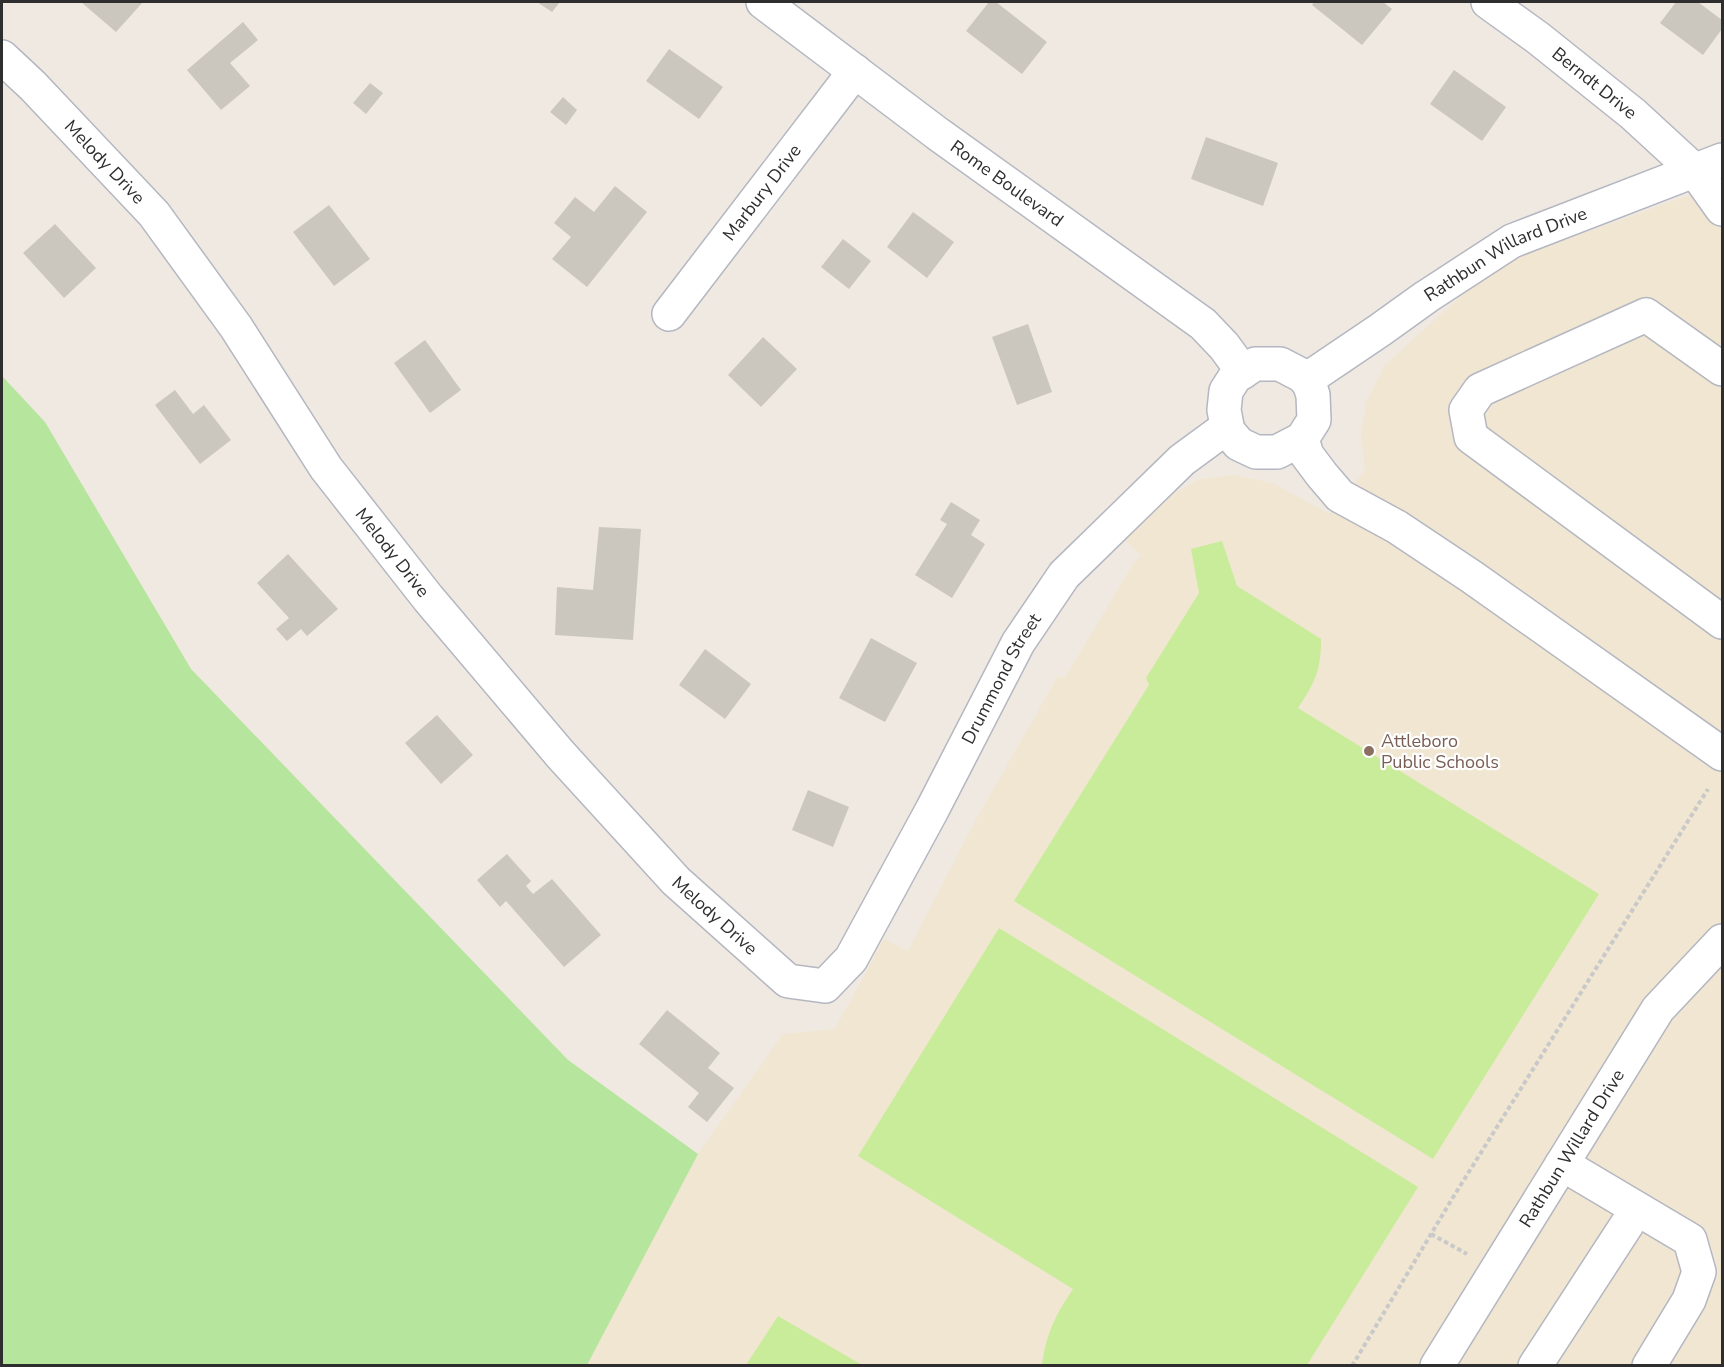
<svg xmlns="http://www.w3.org/2000/svg" width="1724" height="1367" font-family="'Nunito Sans',sans-serif">
<style>
.education{fill:#f0e6d1}
.green{fill:#b6e59e}
.pitch{fill:#c9ec9a}
.building{fill:#cbc7bf}
.lines{fill:none;stroke-linecap:round;stroke-linejoin:round}
.minor-casing{stroke:#b4b7c1;stroke-width:36}
.path{stroke:#c9c9c9;stroke-width:4;stroke-dasharray:4.5 3;stroke-linecap:butt}
.minor{stroke:#fff;stroke-width:33}
.education-dot{fill:#8d6e63;stroke:#fff;stroke-width:2}
.labels{text-anchor:middle;dominant-baseline:central;stroke-width:4.5;stroke-linejoin:round;paint-order:stroke}
.street-label{font-size:18px;fill:#2e2e2e;stroke:#fff}
.education-label{font-size:18px;fill:#785e54;stroke:#fff;text-anchor:start}
</style>
<rect width="100%" height="100%" fill="#efe9e1"/>
<!-- education -->
<path class="education" d="M1722,183V1365H2V376L45,422L191,669L568,1060L698,1154L783,1034L835,1029L884,939L908,951L974,823L1058,676L1065,678L1133,564L1141,555L1125,540L1176,492L1200,479L1235,475L1275,484L1329,514L1365,470L1361,436L1366,403L1384,366L1461,296L1514,259Z"/>
<!-- green -->
<path class="green" d="M2,376L45,422L191,669L568,1060L698,1154L587,1365H2Z"/>
<!-- pitch -->
<path class="pitch" d="M1222,541L1237,586L1321,639C1321,671 1315,682 1298,708L1599,894L1433,1159L1014,901L1149,685L1146,678L1199,593L1191,549Z
M999,928L1418,1187L1307,1365H1042C1046,1334 1056,1314 1073,1289L858,1156Z
M778,1316L862,1365H746Z"/>
<!-- building -->
<path class="building" d="M81,2H143L116,32Z
M537,2H560L552,12Z
M989,2H996L1047,42L1022,74L966,31Z
M1314,2H1383L1392,9L1362,45L1312,5Z
M1676,2H1698L1722,20V29L1703,55L1660,23Z
M243,22L258,40L230,63L250,86L221,110L187,70Z
M669,49L723,87L699,119L646,81Z
M1454,70L1506,107L1482,141L1430,104Z
M370,83L383,93L366,114L353,103Z
M563,97L577,110L566,125L550,112Z
M1206,137L1278,163L1263,206L1191,179Z
M615,186L647,212L587,287L552,259L571,237L554,223L575,197L594,212Z
M329,205L370,259L334,286L293,232Z
M913,212L954,242L927,278L887,247Z
M55,224L96,268L64,298L23,253Z
M843,239L871,261L849,289L821,267Z
M1028,324L1052,392L1017,405L992,337Z
M763,337L797,369L761,407L728,375Z
M425,340L461,390L430,413L394,363Z
M175,390L193,414L204,405L231,440L200,464L155,405Z
M951,502L980,520L971,535L985,544L952,598L915,575L947,524L940,520Z
M599,527L641,529L633,640L555,635L557,587L593,590Z
M288,554L338,609L307,636L301,629L287,641L276,629L289,618L257,583Z
M871,638L917,663L885,722L839,698Z
M705,649L751,684L725,719L679,685Z
M437,715L473,755L441,784L405,743Z
M808,790L849,807L833,847L792,830Z
M507,854L531,881L526,886L533,894L552,879L601,935L564,967L506,901L500,907L477,880Z
M667,1010L720,1053L708,1068L734,1088L707,1122L688,1107L699,1093L639,1044Z"/>
<g class="lines">
<defs>
<g id="minor">
<path id="s1" d="M763,2L938,134L1203,324L1224,346L1243,372"/>
<path id="s2" d="M1488,2L1538,38L1633,114L1695,171L1722,209"/>
<path id="s3" d="M2,57L33,86L154,214L236,327L326,468L428,598L560,754L676,881L788,981L825,986L851,959L932,810L1018,643L1064,575L1182,460L1227,427"/>
<path id="s4" d="M669,314L855,71"/>
<path d="M1255,364H1280L1303,376L1309,383L1313,395L1314,420L1302,439L1277,452H1256L1239,444L1228,431L1224,410L1226,391L1235,377Z"/>
<path d="M1722,369L1646,315L1480,390L1466,410L1471,437L1722,622"/>
<path id="s5" d="M1306,380L1380,330L1426,297L1512,241L1722,160"/>
<path d="M1302,439L1307,455L1322,475L1340,496L1397,527L1472,577L1722,754"/>
<path d="M1562,1164L1690,1240L1699,1272L1689,1300L1649,1366"/>
<path id="s6" d="M1437,1366L1658,1009L1722,941"/>
<path d="M1535,1366L1637,1209"/>
</g>
</defs>
<!-- minor casing -->
<use href="#minor" class="minor-casing"/>
<!-- path -->
<path class="path" d="M1431,1234L1467,1254
M1352,1366L1452,1199L1708,789"/>
<!-- minor -->
<use href="#minor" class="minor"/>
</g>
<!-- markers -->
<circle class="education-dot" cx="1369" cy="751" r="6"/>
<g class="labels">
<!-- street labels -->
<g class="street-label">
<text stroke="none"><textPath href="#s2" startOffset="134">Berndt Drive</textPath></text>
<text stroke="none"><textPath href="#s3" startOffset="147">Melody Drive</textPath></text>
<text stroke="none"><textPath href="#s1" startOffset="304">Rome Boulevard</textPath></text>
<text stroke="none"><textPath href="#s4" startOffset="153">Marbury Drive</textPath></text>
<text stroke="none"><textPath href="#s5" startOffset="237">Rathbun Willard Drive</textPath></text>
<text stroke="none"><textPath href="#s3" startOffset="633">Melody Drive</textPath></text>
<text stroke="none"><textPath href="#s3" startOffset="1610">Drummond Street</textPath></text>
<text stroke="none"><textPath href="#s3" startOffset="1119">Melody Drive</textPath></text>
<text stroke="none"><textPath href="#s6" startOffset="256">Rathbun Willard Drive</textPath></text>
</g>
<!-- education labels -->
<g class="education-label">
<text x="1381" y="741">Attleboro<tspan x="1381" dy="21">Public Schools</tspan></text>
</g>
</g>
<!-- border -->
<rect width="1724" height="1367" fill="none" stroke="#2e2e2e" stroke-width="6"/>
</svg>
